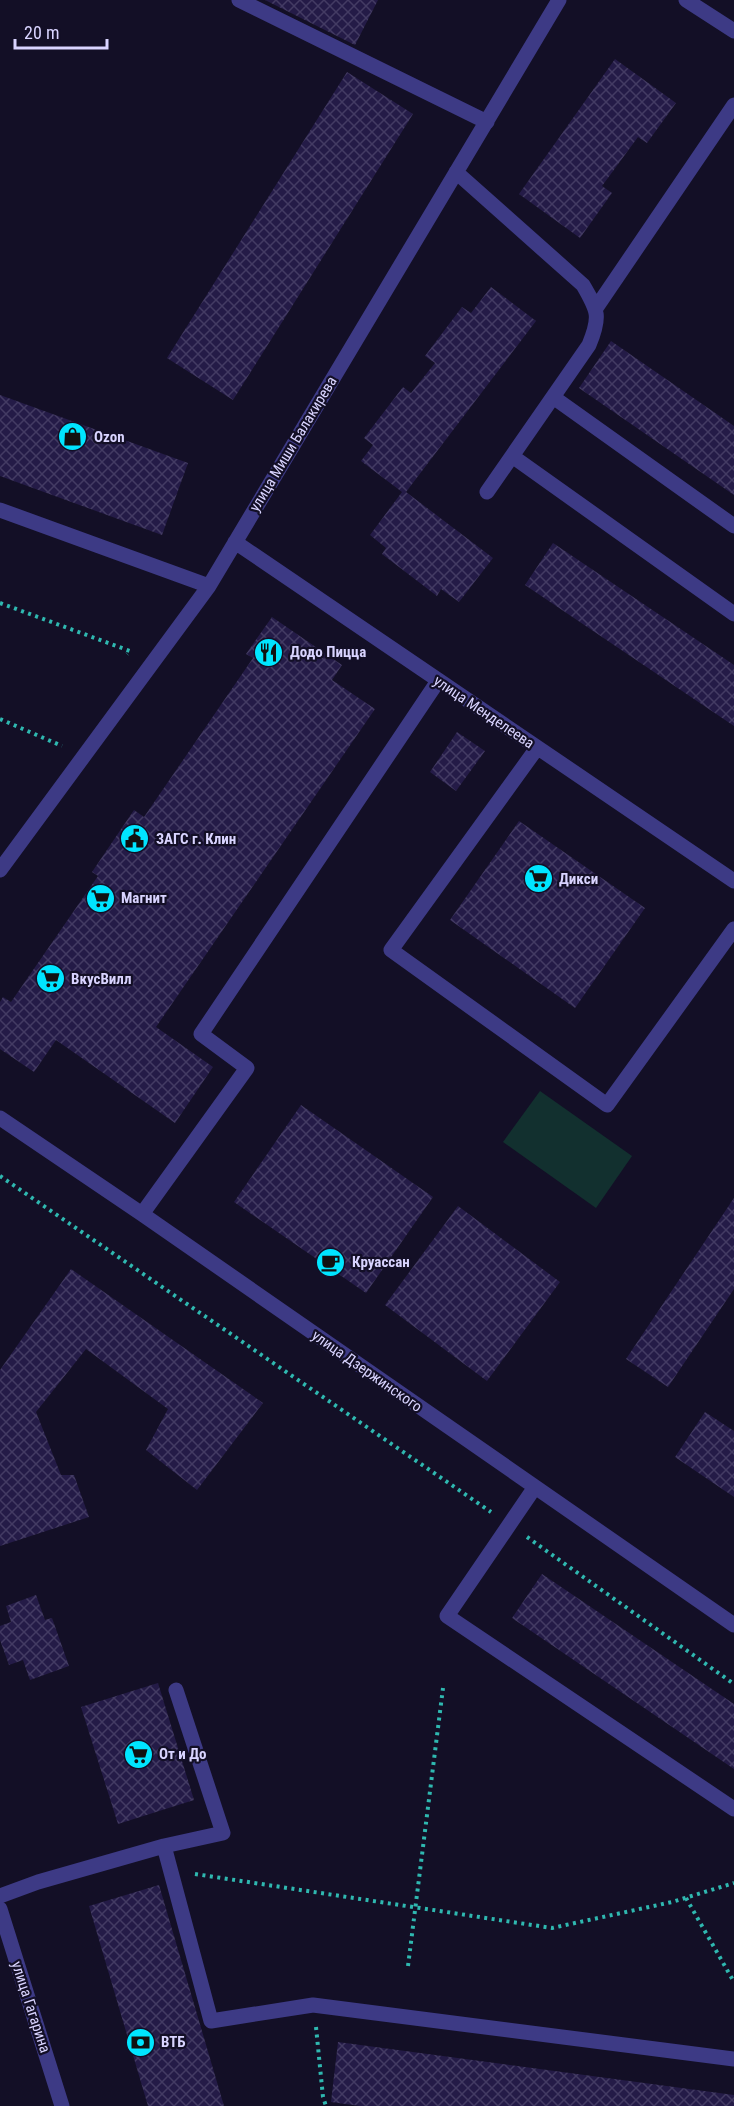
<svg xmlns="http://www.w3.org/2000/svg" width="734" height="2106" font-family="'Roboto Condensed',sans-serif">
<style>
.green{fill:#12302f}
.building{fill:url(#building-cross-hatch)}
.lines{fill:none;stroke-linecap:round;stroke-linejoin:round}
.path{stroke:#2fb8b0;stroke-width:4;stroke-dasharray:3 4.5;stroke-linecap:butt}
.minor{stroke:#3d3a85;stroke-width:15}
.labels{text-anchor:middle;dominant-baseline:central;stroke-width:4.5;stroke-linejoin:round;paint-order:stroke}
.poi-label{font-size:15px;font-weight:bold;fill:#d9d4ff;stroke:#130f26;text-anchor:start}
.street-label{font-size:15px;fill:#d9d4ff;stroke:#130f26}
</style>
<defs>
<pattern id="building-cross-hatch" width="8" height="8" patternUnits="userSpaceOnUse" patternTransform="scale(1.5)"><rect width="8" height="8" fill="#241b47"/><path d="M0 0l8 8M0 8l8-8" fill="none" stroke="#433b63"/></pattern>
</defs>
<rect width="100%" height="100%" fill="#130f26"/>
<!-- green -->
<path class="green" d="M540,1091L632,1156L596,1208L503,1142Z"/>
<!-- building -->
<path class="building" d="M265,0H378L355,45Z
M615,59L676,103L647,143L638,137L602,186L612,193L580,238L519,194Z
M347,72L413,114L233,400L167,358Z
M491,287L536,321L406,492L493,558L459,602L441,589L437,596L382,554L386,548L370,535L402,492L361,461L373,445L364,438L403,387L411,393L435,363L425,356L462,307L471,313Z
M611,341L734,426V495L579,388Z
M0,395L188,463L162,535L0,476Z
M553,543L734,665V726L525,585Z
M272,617L342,665L332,680L375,709L156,1027L213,1067L175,1123L56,1040L34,1072L0,1049V1002L3,997L11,1002L98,876L92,872L134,810L144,817L253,658L246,654Z
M457,732L485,751L456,791L430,772Z
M519,821L645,908L575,1008L450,920Z
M301,1105L433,1197L366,1293L234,1202Z
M734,1198V1289L668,1387L626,1359Z
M458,1206L560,1282L487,1381L385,1305Z
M71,1269L263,1403L197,1490L146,1450L168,1409L86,1349L36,1412L61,1475H74L89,1517L0,1546V1370Z
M705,1412L734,1431V1497L675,1457Z
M542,1574L734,1704V1769L512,1618Z
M36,1595L45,1620L52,1618L69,1666L30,1680L23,1660L9,1665L0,1640V1626L11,1622L6,1606Z
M158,1683L194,1800L118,1824L81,1707Z
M159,1885L224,2106H148L89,1906Z
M338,2042L734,2095V2106H360L331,2102Z"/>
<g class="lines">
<!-- path -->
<path class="path" d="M0,603L130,651L127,654
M0,719L62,746
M0,1176L491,1512
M527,1537L734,1684
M195,1874L552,1928L672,1902L734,1883
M686,1898L734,1982
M408,1966L443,1688
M316,2027L323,2097L326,2106"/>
<!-- minor -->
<path class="minor" d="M239,0L487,122
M686,0L734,31
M456,172L583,285C598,311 601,316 589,345L487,492
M596,308L734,105
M553,397L734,526
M512,456L734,614
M0,510L209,586
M235,542L734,881
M537,748L391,950L607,1105L734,929
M0,870L209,586L559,0
M0,1118L142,1214L734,1625
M142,1214L247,1068L201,1034L438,681
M535,1487L447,1616L734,1809
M164,1846L223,1833L176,1690
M0,1896L38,1882L164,1846L211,2021L313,2005L734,2059
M0,1909L62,2106"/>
</g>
<!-- icons -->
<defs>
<symbol id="shop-disc" viewBox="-11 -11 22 22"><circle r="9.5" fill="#00e5ff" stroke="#130f26"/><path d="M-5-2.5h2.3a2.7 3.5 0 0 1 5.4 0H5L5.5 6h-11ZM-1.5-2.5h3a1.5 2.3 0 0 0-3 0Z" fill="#111"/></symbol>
<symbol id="restaurant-disc" viewBox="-11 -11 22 22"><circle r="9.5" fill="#00e5ff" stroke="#130f26"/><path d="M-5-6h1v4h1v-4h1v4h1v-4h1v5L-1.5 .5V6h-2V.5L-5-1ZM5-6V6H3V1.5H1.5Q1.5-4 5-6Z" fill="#111"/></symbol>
<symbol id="civic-disc" viewBox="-11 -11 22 22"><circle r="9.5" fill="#00e5ff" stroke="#130f26"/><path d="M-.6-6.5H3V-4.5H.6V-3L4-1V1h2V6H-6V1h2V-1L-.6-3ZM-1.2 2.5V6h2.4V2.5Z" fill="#111"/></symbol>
<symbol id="supermarket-disc" viewBox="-11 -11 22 22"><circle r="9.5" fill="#00e5ff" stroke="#130f26"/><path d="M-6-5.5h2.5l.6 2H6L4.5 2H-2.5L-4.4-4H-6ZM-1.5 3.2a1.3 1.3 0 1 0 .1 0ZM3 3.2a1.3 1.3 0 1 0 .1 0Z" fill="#111"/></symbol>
<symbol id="cafe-disc" viewBox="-11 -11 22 22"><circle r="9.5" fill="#00e5ff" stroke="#130f26"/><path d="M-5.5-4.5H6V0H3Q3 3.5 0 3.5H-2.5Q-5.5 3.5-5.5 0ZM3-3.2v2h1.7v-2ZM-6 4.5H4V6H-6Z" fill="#111"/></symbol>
<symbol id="bank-disc" viewBox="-11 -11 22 22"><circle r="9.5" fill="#00e5ff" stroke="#130f26"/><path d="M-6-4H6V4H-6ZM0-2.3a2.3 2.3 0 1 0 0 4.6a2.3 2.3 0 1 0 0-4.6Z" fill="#111"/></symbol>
</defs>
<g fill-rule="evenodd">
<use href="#shop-disc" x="56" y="420" width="33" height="33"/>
<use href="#restaurant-disc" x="252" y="636" width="33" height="33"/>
<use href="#civic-disc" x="118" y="822" width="33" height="33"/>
<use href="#supermarket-disc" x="522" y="862" width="33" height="33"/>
<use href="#supermarket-disc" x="84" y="882" width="33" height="33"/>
<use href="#supermarket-disc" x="34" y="962" width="33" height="33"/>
<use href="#cafe-disc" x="314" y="1246" width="33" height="33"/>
<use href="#supermarket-disc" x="122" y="1738" width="33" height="33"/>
<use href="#bank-disc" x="124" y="2026" width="33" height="33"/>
</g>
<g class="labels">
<!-- poi labels -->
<g class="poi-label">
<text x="94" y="437">Ozon</text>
<text x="290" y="652">Додо Пицца</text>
<text x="156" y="839">ЗАГС г. Клин</text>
<text x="559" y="879">Дикси</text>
<text x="121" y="898">Магнит</text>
<text x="71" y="979">ВкусВилл</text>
<text x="352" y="1262">Круассан</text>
<text x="159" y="1754">От и До</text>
<text x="161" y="2042">ВТБ</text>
</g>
<!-- street labels -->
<g class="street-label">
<text transform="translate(293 444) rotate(-59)">улица Миши Балакирева</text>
<text transform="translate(484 712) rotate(34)">улица Менделеева</text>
<text transform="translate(367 1371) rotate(35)">улица Дзержинского</text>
<text transform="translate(31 2007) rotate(72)">улица Гагарина</text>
</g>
</g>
<!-- scale -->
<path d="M15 39v9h92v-9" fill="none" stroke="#d9d4ff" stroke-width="3"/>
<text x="24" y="39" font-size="18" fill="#d9d4ff" stroke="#130f26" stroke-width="4.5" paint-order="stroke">20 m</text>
</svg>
